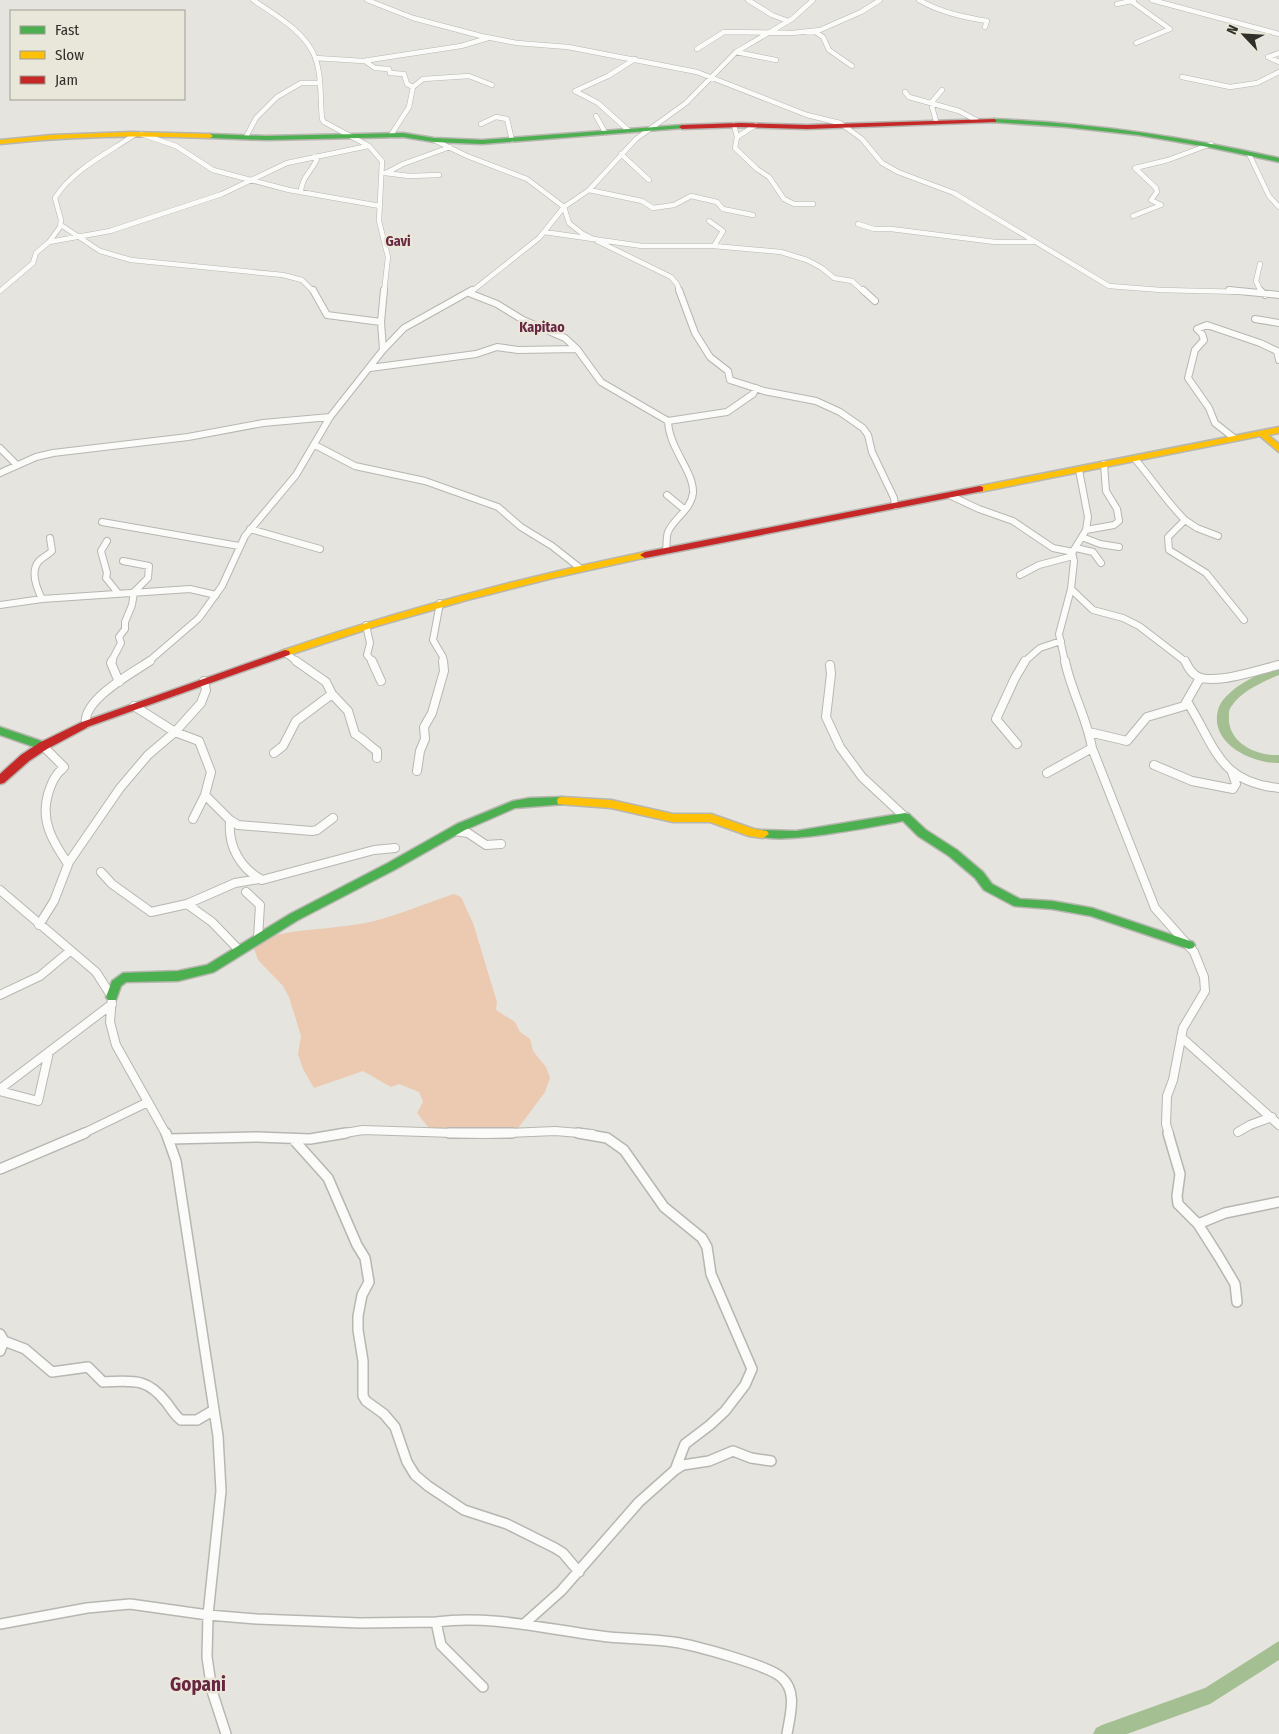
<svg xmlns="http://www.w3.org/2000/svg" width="1279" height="1734" font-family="'Fira Sans Condensed',sans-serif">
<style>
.green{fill:#ebcab1}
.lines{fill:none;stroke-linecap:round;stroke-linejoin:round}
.river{fill:#a4bf91;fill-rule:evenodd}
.street-far3-casing{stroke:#b7b6b1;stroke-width:5.5}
.street-far2-casing{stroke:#b7b6b1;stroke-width:8}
.street-far1-casing{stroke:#b7b6b1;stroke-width:10}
.street-casing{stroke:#b7b6b1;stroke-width:12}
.fast-casing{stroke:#b7b6b1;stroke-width:3}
.slow-casing{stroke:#b7b6b1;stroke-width:3}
.jam-casing{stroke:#b7b6b1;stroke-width:3}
.street-far3{stroke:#fbfbfa;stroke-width:4.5}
.street-far2{stroke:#fbfbfa;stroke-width:6}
.street-far1{stroke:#fbfbfa;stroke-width:8}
.street{stroke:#fbfbfa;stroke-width:9}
.fast{fill:#4caf50;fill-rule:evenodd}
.slow{fill:#ffc107;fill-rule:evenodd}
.jam{fill:#c62828;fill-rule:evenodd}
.labels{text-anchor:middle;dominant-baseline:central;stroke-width:5;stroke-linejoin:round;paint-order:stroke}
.far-quarter-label{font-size:14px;font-weight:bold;fill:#682641;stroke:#e9e6da}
.near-quarter-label{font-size:19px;font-weight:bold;fill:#682641;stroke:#e9e6da}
</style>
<rect width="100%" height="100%" fill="#e6e4de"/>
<!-- green -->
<path class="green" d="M454,894L461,897L473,923L497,1002L496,1010L515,1022L520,1032L530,1039L533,1051L546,1067L550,1078L545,1092L516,1131H487L463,1128L452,1132L440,1131L428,1127L417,1113L423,1102L419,1092L399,1084L391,1087L363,1071L314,1088L303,1069L298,1054L301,1036L289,997L283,986L258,960L254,949C261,935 272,936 286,933C314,928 343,928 370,922C399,915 426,903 454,894Z"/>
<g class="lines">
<!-- river -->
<path class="river" d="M1279,667V675C1262,682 1241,691 1231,707C1228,711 1229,716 1229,722C1232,745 1258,756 1279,755V763C1253,764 1209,744 1218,710C1223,690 1260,672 1279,667Z
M1279,1641V1660L1210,1704L1127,1734H1093L1096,1728L1102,1725L1205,1688Z"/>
<defs>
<path id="street-far3" d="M253,0C275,15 305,31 315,57C322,76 320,99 322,119L324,122L369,146L382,161L379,221L388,257L384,292
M367,0L413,18L481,36L517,43L568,47L697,72L807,115L840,123L862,139L882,163L898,172L954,193L1109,286L1161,290L1243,292
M748,0L772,15L788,21
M919,0C940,12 963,17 987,21L985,27
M1134,0L1131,1L1170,29
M1152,0L1279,34
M1117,4L1131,1
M814,31L823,37L829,50L852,66
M1136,43L1170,29
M697,49L724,32L792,33L820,30L861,12L880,0
M736,52L776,60
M1268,57L1279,62
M1268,57L1279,53
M315,58L363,61L461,46L488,38
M365,61L375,68L389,69L390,73L404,74L407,84L413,87L409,107L391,135
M1182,77L1230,87L1257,83L1279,72
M413,87L423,79L469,76L492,85
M905,92L909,97L959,111L976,120
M596,116L605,132
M936,121L931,103L942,90
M481,124L496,117L507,119L512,140
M734,125L737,137L735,148L757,169L769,177L784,199L794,204H813
M628,130L598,103L575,91L608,76L635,59
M141,134L176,146L213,170L289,190L380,206
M246,137L256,118L277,97L301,83H319
M737,137L756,125
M434,140L467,156L527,179L564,207L569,223L583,234L671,277L677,284L680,292
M621,154L649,180
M1249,154L1269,196L1279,207
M1135,168L1168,160L1211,144
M1135,168L1156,188L1157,192L1151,200L1161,205
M385,173L409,176L439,175
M386,173L403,164L450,147
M589,190L642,201L653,208L674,205L691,196L717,202L723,209L753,215
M301,192C301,177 314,170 318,156
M1133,216L1161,205
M709,221L723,231L714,246
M858,224L874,229H891L995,242H1033
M61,225L100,251L131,260L283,275L302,280L314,292
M544,232L642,246H714L781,252L807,260L822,268L834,278L852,281L864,292
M49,242L110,231L222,194L287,163L368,146
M1260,264L1256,281L1261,292
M0,291L33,263L36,253L49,242L60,227L61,220L55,198C72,170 108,153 134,135
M471,292L539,238L564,207L589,190L636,139L686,103L736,52L792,19L813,0"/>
<path id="street-far2" d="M313,290L327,315L381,322
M679,290L695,333L710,357L728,371L730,380L764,391L816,401L840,412L863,428L868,435L872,452L894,498L895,506
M863,290L875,301
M1229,290L1279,295
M1260,290L1265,295
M469,293L497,304L523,320L565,338L577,349L601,382L668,421L727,412L753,394L756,388
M1255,319L1279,323
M383,350L404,328L472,290
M370,368L476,354L497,347L518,350L577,349
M1234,438L1215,423L1209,408L1188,378L1195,350L1204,340L1202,334L1197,329L1207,325L1260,343L1277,351L1279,360
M315,445L355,466L425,481L498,507L521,527L552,546L580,568
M0,448L17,465
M1135,459C1152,479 1166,501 1185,520L1168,537L1169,550L1206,573L1244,620
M0,473L36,457L53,453L188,437L263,423L330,417
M667,495L684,509
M949,495L979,509L1013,521L1053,548L1073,552
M1185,520L1197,528L1218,536
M102,522L239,546
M250,529L320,549
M1086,530L1114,525L1119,521L1117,509L1106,491L1104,464
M1082,537L1100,544L1119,547
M107,541L101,551L107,573L106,578L118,593
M1076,548L1093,552L1101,563
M666,551C667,545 666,537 668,532C674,518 691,510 693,493C694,471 669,449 668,421
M1020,575L1039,565L1073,556
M1071,589L1093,610L1123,618L1139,626L1186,662
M42,599C37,589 30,571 39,561C43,557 48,555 52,551L50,538
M440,603L433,640L443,657V662
M0,605L42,599L190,589L216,595
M366,625L370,643L367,655L373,662
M285,653L298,662
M111,662L121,643L119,637L125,629V622L132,605L134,592L148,578L149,566L123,561
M148,662L199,618L222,586L245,536L296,475L330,417L383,350L381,322L384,290
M1024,662L1040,648L1061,641
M1065,662L1059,634L1071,589L1074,561L1072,553L1086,530L1088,517L1079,470"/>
<path id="street-far1" d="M112,661L111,663L119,682
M372,661L381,681
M1065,661C1071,691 1087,718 1092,748L1155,908L1194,952L1204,977L1205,991L1183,1028L1173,1080L1167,1096L1166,1124L1169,1134
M1185,661C1187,665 1190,671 1194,674C1208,688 1261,669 1279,665
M830,665L831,674L826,717L840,747L862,777L905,817
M332,694L348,711L355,734C364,739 368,745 377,751V758
M1188,703C1216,748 1219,782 1279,788
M134,706L175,732L199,741L211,772L205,795L193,819
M86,724C82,700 132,673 150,661
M1089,732L1127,741L1147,717L1184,706L1200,678
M1017,744L996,719L1015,678L1025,661
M43,746L64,767C62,770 58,772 56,776C52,781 50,788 48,794C40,821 53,842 68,864
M274,753L283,746L296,721L332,694L326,682L296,661
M1154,765L1192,781L1233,789L1236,784L1232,772
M417,771L420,751L425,739L424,727L432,713L444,671L443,661
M1047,773L1092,748
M205,795L230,820L238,825L312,831L317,830L333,818
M230,822C228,846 240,868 262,880L374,850L395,848
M454,831L468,833L486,845L501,844
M101,872L112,884L151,912L187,904L212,922L240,951
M0,890L96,972L112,997L110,1022L116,1045L166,1134
M246,892L260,905L258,938
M187,904L235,883L259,879
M39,925L54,901L69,862L120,788L148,755L175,732L201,703L206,690L204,681
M0,995L40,976L70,951
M1181,1037L1279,1125
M0,1089L112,1004
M0,1091L38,1101L49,1052
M1238,1132L1250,1125L1272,1117
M82,1134L148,1102
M339,1134L363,1130L484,1134L555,1131L592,1134"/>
<path id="street" d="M166,1133L176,1161L218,1436L221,1491L208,1615L207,1657L212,1691L226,1734
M449,1133H512
M578,1133L607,1138L624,1150L664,1207L702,1238L707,1247L711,1274L752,1369L745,1385L725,1411L710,1425L685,1444L675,1470
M1168,1133L1180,1174L1177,1196L1178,1204L1198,1224L1219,1257L1235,1284L1237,1302
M169,1139L257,1137L310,1139L346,1133
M293,1139L328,1178L357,1245L365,1258L369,1282L362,1295L358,1316V1330L363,1361V1396L366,1401L384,1414L395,1427L407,1462L415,1475L428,1486L464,1510L507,1524L555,1548L563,1553L579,1572
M0,1169L85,1133
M1198,1224L1225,1213L1279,1202
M0,1334L4,1341L25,1349L52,1372L88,1367L103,1382C132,1381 146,1377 166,1402C171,1408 174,1415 181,1420H197L214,1410
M0,1351L4,1341
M436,1622C494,1614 552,1631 609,1637C630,1639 652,1639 673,1642C694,1645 767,1665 781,1677C798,1691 790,1715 787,1734
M0,1624L87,1608L130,1604L208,1615L257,1619L360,1623L436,1622L441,1645L483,1687
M524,1624L561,1591L639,1502L675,1470L683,1465L709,1461L733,1451L751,1458L771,1461"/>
<path id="fast" d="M994,119C1091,123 1185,137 1279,158V162L1208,147L1138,135L1066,127L992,122V120Z
M682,125L684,126V128L482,144L434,142L403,137L266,140L210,138L207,136L210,134L266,136L403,133L434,138L482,140Z
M0,727L47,743L48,746L43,750L0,735Z
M562,797L566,798L567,801L566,804L515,808L465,830L396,869L298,920L214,972L178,981L126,982L121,986L116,1000H108L106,997L112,981L123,973L178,971L207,965L290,914L388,863L457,824L513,801L530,798Z
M905,813L909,814L926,830L957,850L983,872L992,884L1020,899L1052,901L1092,908L1193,942L1195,945L1193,948L1189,949L1091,916L1052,909L1014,906L984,890L975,878L949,856L918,836L903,821C881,825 768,848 757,834L763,830L796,831Z"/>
<path id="slow" d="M131,132L210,134L213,136L210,138C140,135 70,136 0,144V140L52,135Z
M1279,427V433L1268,435L1279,444V452L1260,436L980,492L975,489L980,486Z
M645,552L648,553V557L553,578L467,600L377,626L289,655H281L280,653L281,651C401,610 522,577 645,552Z
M562,797L611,800L673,814H711L754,829L767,831L769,834L763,838L749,836L710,822H673L611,808L558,804L557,801L558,798Z"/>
<path id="jam" d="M994,119L996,120V122L807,129L741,127L682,129L679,127L682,125L741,123L807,125Z
M980,486L983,487V491L645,558L640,555L645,552Z
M285,650L289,651L290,653L289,655L90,726L47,749L29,761L4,783L0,784V774L21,755L39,743L82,722Z"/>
</defs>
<!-- street-far3 casing -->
<use href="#street-far3" class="street-far3-casing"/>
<!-- street-far2 casing -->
<use href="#street-far2" class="street-far2-casing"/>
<!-- street-far1 casing -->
<use href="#street-far1" class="street-far1-casing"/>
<!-- street casing -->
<use href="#street" class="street-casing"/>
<!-- fast casing -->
<use href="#fast" class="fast-casing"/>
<!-- slow casing -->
<use href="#slow" class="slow-casing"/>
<!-- jam casing -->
<use href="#jam" class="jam-casing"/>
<!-- street-far3 -->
<use href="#street-far3" class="street-far3"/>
<!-- street-far2 -->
<use href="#street-far2" class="street-far2"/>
<!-- street-far1 -->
<use href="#street-far1" class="street-far1"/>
<!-- street -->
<use href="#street" class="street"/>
<!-- fast -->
<use href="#fast" class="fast"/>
<!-- slow -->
<use href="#slow" class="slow"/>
<!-- jam -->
<use href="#jam" class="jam"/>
</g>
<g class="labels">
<!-- far-quarter labels -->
<g class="far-quarter-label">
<text x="398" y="241">Gavi</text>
<text x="542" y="327">Kapitao</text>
</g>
<!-- near-quarter labels -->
<g class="near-quarter-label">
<text x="198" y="1684">Gopani</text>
</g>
</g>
<!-- legend -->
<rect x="10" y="10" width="175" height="90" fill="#e9e6da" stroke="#9f9d94"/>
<rect x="20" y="26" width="25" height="8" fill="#4caf50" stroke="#9f9d94"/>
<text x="55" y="35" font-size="15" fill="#302f2a">Fast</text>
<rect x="20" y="51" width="25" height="8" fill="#ffc107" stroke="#9f9d94"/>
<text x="55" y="60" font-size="15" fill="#302f2a">Slow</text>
<rect x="20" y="76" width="25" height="8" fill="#c62828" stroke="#9f9d94"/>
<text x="55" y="85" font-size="15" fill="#302f2a">Jam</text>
<!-- north arrow -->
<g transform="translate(1244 35) rotate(295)" stroke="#e9e6da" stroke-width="4" paint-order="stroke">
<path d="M0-4L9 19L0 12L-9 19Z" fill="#302f2a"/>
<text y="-8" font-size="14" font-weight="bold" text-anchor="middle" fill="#302f2a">N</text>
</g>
</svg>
